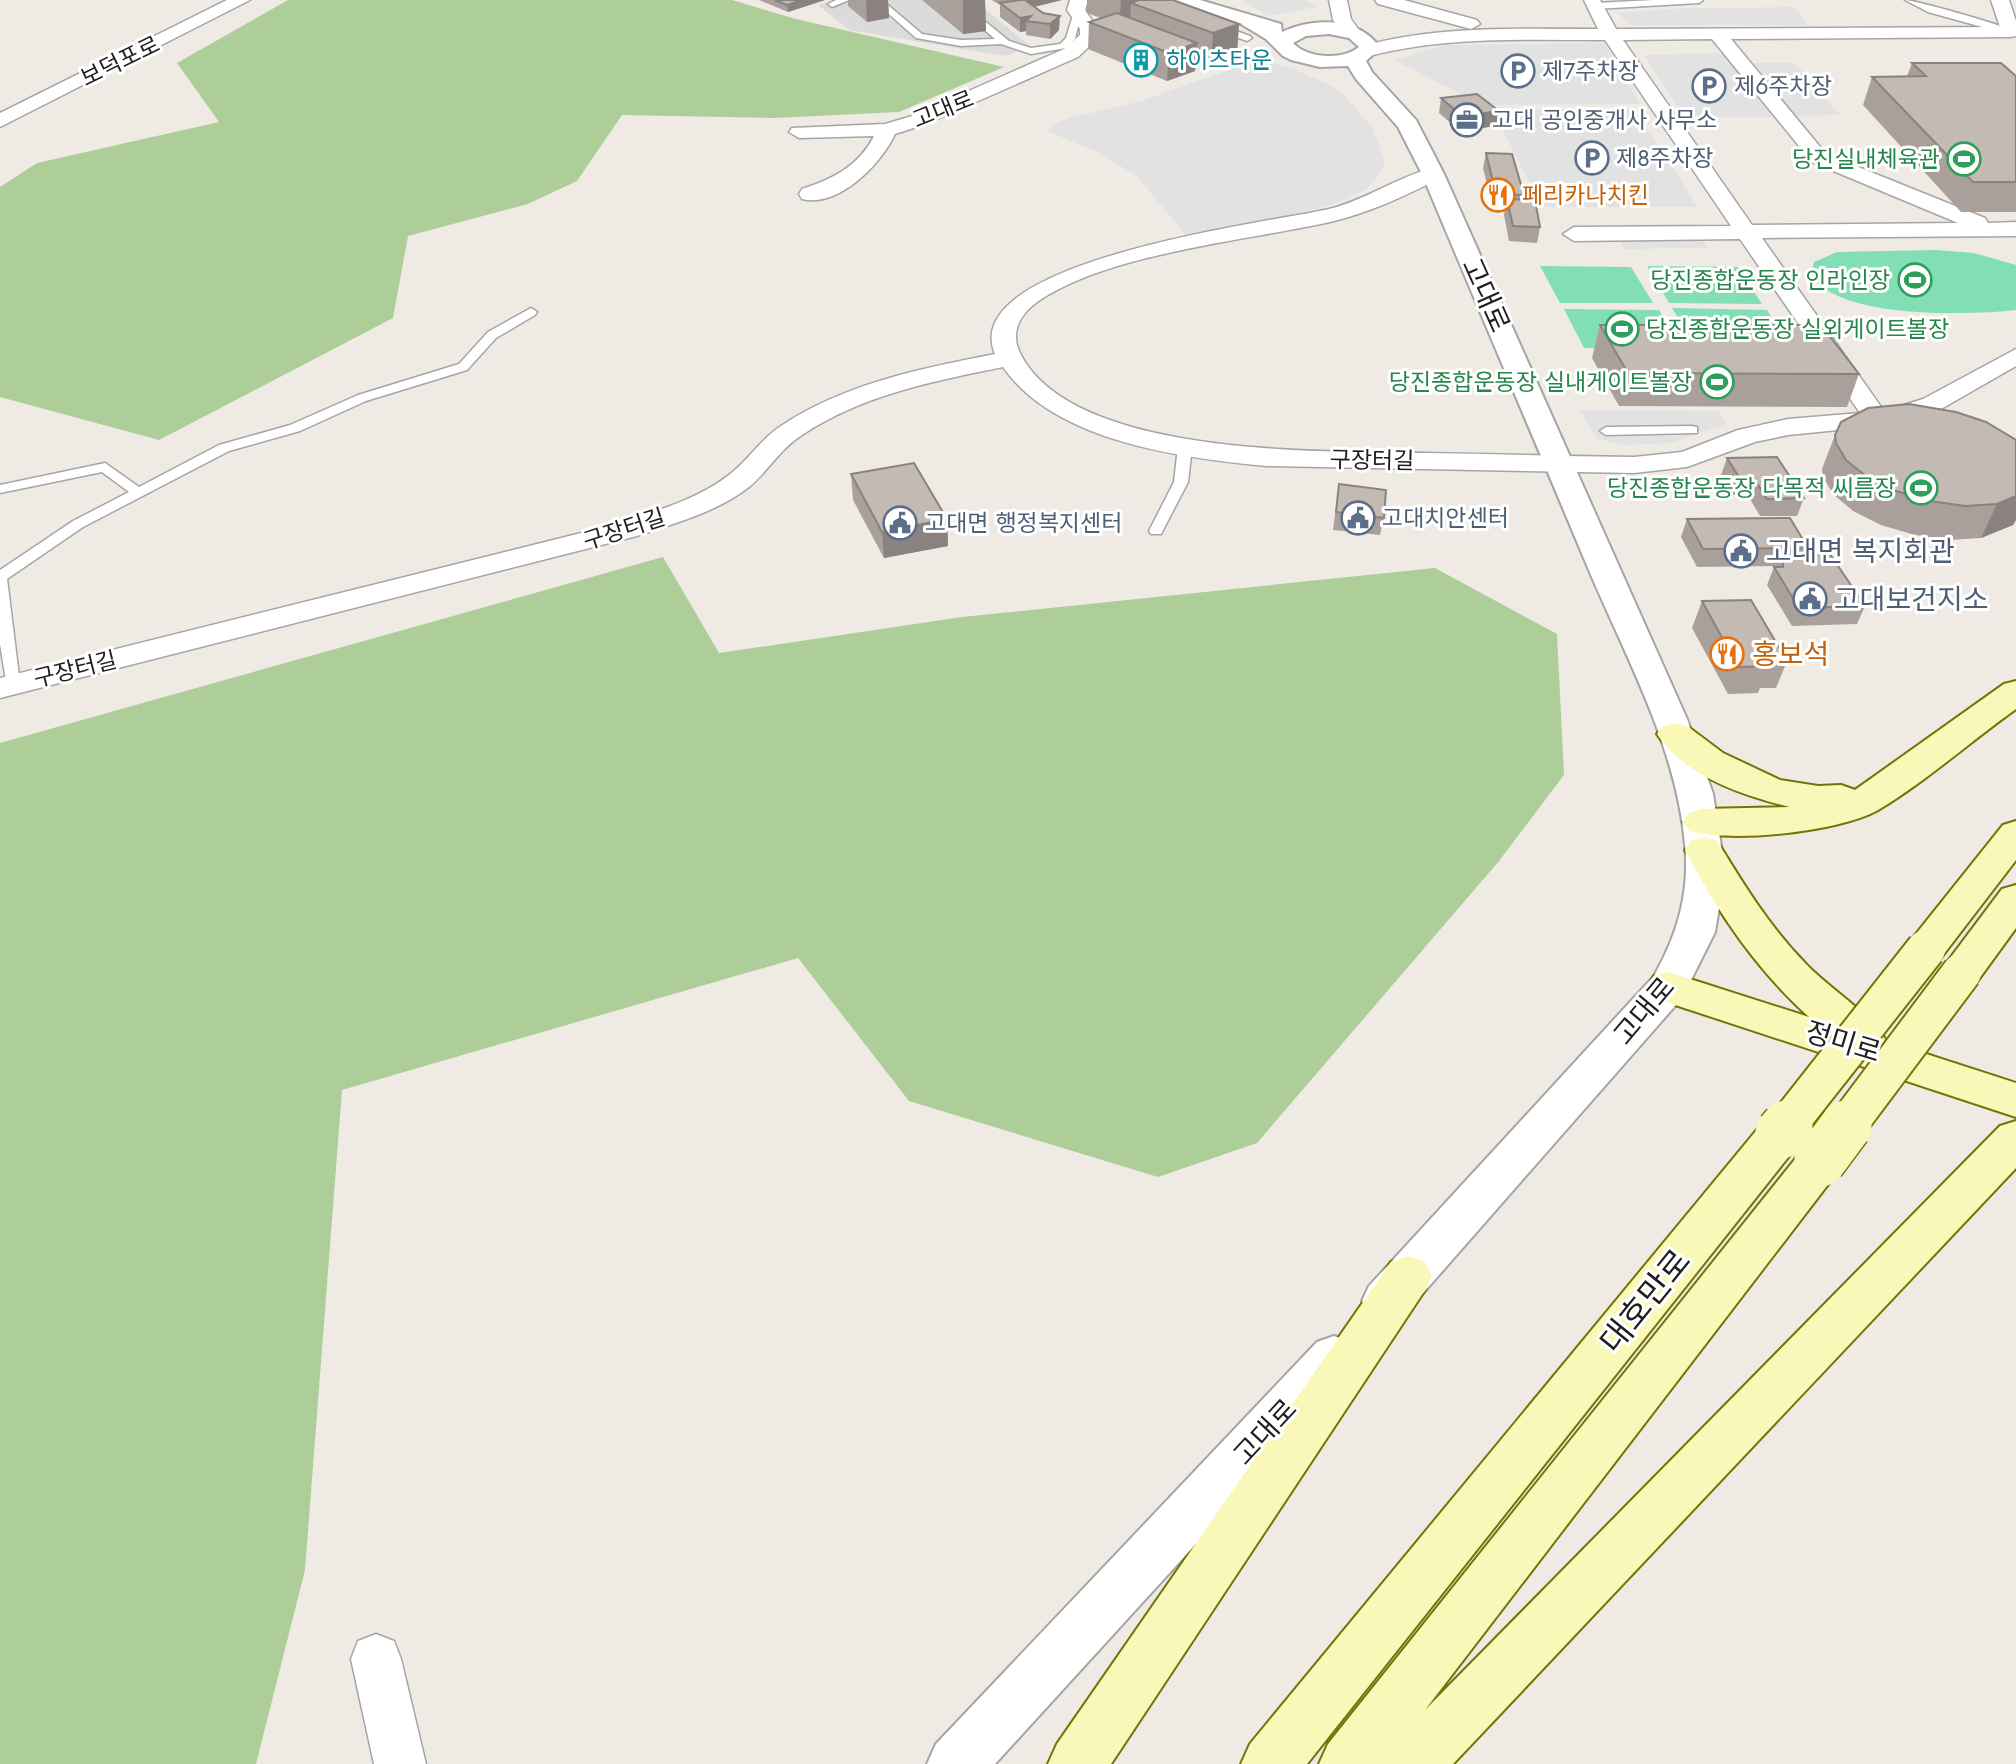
<svg xmlns="http://www.w3.org/2000/svg" width="2016" height="1764" font-family="Jost,'Noto Sans KR',sans-serif">
<style>
.residential{fill:#dcdbdb}
.forest{fill:#adce99}
.pitch{fill:#82deb4}
.parking{fill:#e2e2e2}
.lines{fill:none;stroke-linecap:round;stroke-linejoin:round}
.service-casing{stroke:#a5a5a5;stroke-width:3}
.minor-casing{stroke:#a5a5a5;stroke-width:3}
.tertiary-casing{stroke:#a5a5a5;stroke-width:4}
.secondary-casing{stroke:#727505;stroke-width:4}
.service{fill:#fff;fill-rule:evenodd}
.minor{fill:#fff;fill-rule:evenodd}
.tertiary{fill:#fff;fill-rule:evenodd}
.secondary{fill:#f9f8b8;fill-rule:evenodd}
.secondary-bridge-far1-casing{stroke:#727505;stroke-width:42;stroke-linecap:butt}
.secondary-bridge-casing{stroke:#727505;stroke-width:54;stroke-linecap:butt}
.secondary-bridge-far1{stroke:#f9f8b8;stroke-width:38}
.secondary-bridge{stroke:#f9f8b8;stroke-width:51}
.wall{fill:#a9a09b}
.shaded-wall{fill:#89827e}
.building{fill:#c4bab4;stroke:#89827e;stroke-width:2}
.labels{text-anchor:middle;dominant-baseline:central;stroke-width:6;stroke-linejoin:round;paint-order:stroke}
.far-culture-label{font-size:23px;fill:#0d838f;stroke:#fff;text-anchor:start}
.far-street-label{font-size:23px;fill:#1e1e1e;stroke:#fff}
.far-service-label{font-size:23px;fill:#4e5e75;stroke:#fff;text-anchor:start}
.far-leisure-label{font-size:23px;fill:#27864d;stroke:#fff;text-anchor:end}
.far-food-label{font-size:23px;fill:#c56008;stroke:#fff;text-anchor:start}
.street-label{font-size:28px;fill:#1e1e1e;stroke:#fff}
.service-label{font-size:28px;fill:#4e5e75;stroke:#fff;text-anchor:start}
.food-label{font-size:28px;fill:#c56008;stroke:#fff;text-anchor:start}
.near-street-label{font-size:33px;fill:#1e1e1e;stroke:#fff}
</style>
<rect width="100%" height="100%" fill="#efebe4"/>
<!-- residential -->
<path class="residential" d="M835,0H974L1031,47L1004,56L849,30L818,5Z"/>
<!-- forest -->
<path class="forest" d="M288,0H732L796,19L1004,67L899,112L774,118L622,115L577,181L528,204L408,236L393,318L159,440L0,397V187L37,163L219,122L177,63Z
M663,557L719,653L962,617L1435,568L1557,634L1564,775L1499,861L1257,1143L1158,1177L909,1101L798,958L342,1090L305,1570L256,1764H0V743Z"/>
<!-- pitch -->
<path class="pitch" d="M1936,250L1974,253L2016,265V310C1971,315 1834,320 1811,273L1814,262L1837,252Z
M1540,266L1631,267L1653,303H1560Z
M1647,266L1738,267L1762,304L1669,303Z
M1672,308L1767,310L1792,349L1696,347Z
M1564,309L1659,310L1681,349L1584,348Z"/>
<!-- parking -->
<path class="parking" d="M1243,0H1305L1317,7L1268,16Z
M1794,7L1809,25H1628L1619,13L1686,8Z
M1605,43L1640,104L1483,105L1394,60L1445,45Z
M1726,53L1779,117H1684L1644,55Z
M1260,59L1294,69L1332,86L1346,97L1372,127L1384,160L1383,168L1368,188L1341,201L1309,211L1187,237L1138,177L1100,153L1047,131L1054,124L1070,118L1141,101Z
M1737,63H1795L1841,115L1779,116Z
M1492,109H1634L1698,207H1542Z
M1690,224L1708,248L1624,249L1609,225Z
M1579,410L1719,411L1726,424L1670,443L1626,445L1597,439Z"/>
<g class="lines">
<defs>
<path id="service" d="M836,0H849L832,7L828,4Z
M873,0H882L922,34L961,40L995,39L950,0H959L1009,41L1031,48L1060,44L1066,38L1074,12L1081,14L1075,39L1066,48L1031,54L1001,44L961,46L916,38Z
M1654,0H1703L1699,3L1595,9L1591,6L1595,3Z
M1905,0C1915,0 2006,26 2016,32L2011,35L1928,12Z
M1217,24L1250,36L1252,38L1247,41L1214,29Z
M531,308L537,312L535,315L496,338L467,370L366,401L300,431L229,451L83,527L7,579L20,684L17,687H7L0,644V570L73,521L129,492L102,472L0,493V485L105,463L139,487L219,445L290,425L358,395L459,364L488,332Z
M1692,426L1697,427V433L1606,435L1600,431L1606,427Z
M1185,443L1192,447L1188,482L1161,534H1151L1149,531L1174,482L1178,447Z"/>
<path id="minor" d="M227,0H250L0,127V113Z
M1070,0H1088L1085,10L1098,29L1095,41L1078,57L926,124L895,134C881,164 839,208 802,199L799,194L802,189C833,179 859,166 874,136L799,138L789,132L792,128L885,124L912,116L1064,49L1080,35V29L1067,10Z
M1329,0H1347L1351,19L1361,33L1358,37H1346L1333,20Z
M1375,0H1404L1477,20L1480,24L1471,29L1378,4Z
M1584,0H1600L1616,29L2000,27L1991,0H2009L2016,21V36L2011,37L1731,39L1826,154L1985,218L1988,223L2016,222V236L1762,238L1884,411L1923,399L2016,349V366L1941,409L1908,423L1788,435L1755,442L1687,467L1634,473L1266,466C1182,458 1055,442 1003,367C934,381 862,395 802,435C781,448 768,471 749,487C717,512 675,523 637,536L0,698V678L617,524C655,511 697,500 729,475C749,460 762,437 784,424C847,383 923,368 995,354C955,260 1274,222 1329,209C1366,200 1397,177 1433,168L1443,174L1440,178C1405,196 1369,213 1330,222C1245,241 1108,253 1037,302C1018,316 1010,334 1021,355C1075,458 1325,451 1425,453C1494,454 1564,456 1634,457L1682,452L1738,430L1788,419L1860,413L1740,239L1574,241L1563,234L1574,227L1731,226L1605,40C1526,40 1446,36 1369,56L1360,50L1363,46C1439,25 1519,29 1598,29ZM1712,39L1812,162L1958,223L1752,225L1623,40Z
M376,1634L394,1641L401,1659L426,1764H374L351,1659L358,1641Z"/>
<path id="tertiary" d="M1170,0H1200L1281,24L1282,32C1313,17 1360,17 1380,48L1366,61L1372,72L1416,120L1444,174L1687,719L1713,794L1725,872L1715,932L1682,998L1403,1316L1386,1322L1369,1316L1362,1301L1369,1286L1654,976C1677,935 1690,893 1685,845C1677,750 1628,661 1591,575C1535,441 1478,308 1422,174L1398,127L1356,79L1348,66L1320,67L1291,60L1283,56L1266,39L1241,24L1173,4ZM1329,34L1349,38L1359,47C1343,60 1308,59 1293,43L1306,36Z
M1334,1336L1351,1342L1358,1358L1351,1374L995,1764H927L936,1744L1317,1342Z"/>
<path id="secondary" d="M2016,681V709C1971,741 1925,782 1878,810C1839,832 1731,843 1689,831L1683,822L1689,813L1702,809L1790,807C1744,796 1684,776 1657,734L1663,726L1675,723L1687,726L1723,753L1780,780L1818,786L1841,785L1855,790L2004,684Z
M2016,821V860L1940,959L1926,964L1912,959L1906,949L1912,939L2003,825Z
M1704,837L1717,841C1744,885 1769,926 1805,963C1826,986 1874,1016 1886,1041L2016,1083V1117L1654,998L1648,987L1654,976L1668,972L1809,1017C1756,969 1718,913 1685,850L1691,841Z
M2016,885V928L1976,983L1962,987L1948,983L1942,972L1948,961L2002,889Z
M1781,1115L1797,1120L1803,1133L1797,1146L1307,1764H1241L1250,1744L1765,1120Z
M2016,1121V1168L1453,1764H1319L1328,1744L1804,1148L1820,1143L1836,1148L1842,1161L1836,1174L1425,1710L2000,1126Z
M1408,1256L1425,1262L1432,1276L1425,1290L1111,1764H1048L1057,1744L1391,1262Z"/>
</defs>
<!-- service casing -->
<use href="#service" class="service-casing"/>
<!-- minor casing -->
<use href="#minor" class="minor-casing"/>
<!-- tertiary casing -->
<use href="#tertiary" class="tertiary-casing"/>
<!-- secondary casing -->
<use href="#secondary" class="secondary-casing"/>
<!-- service -->
<use href="#service" class="service"/>
<!-- minor -->
<use href="#minor" class="minor"/>
<!-- tertiary -->
<use href="#tertiary" class="tertiary"/>
<!-- secondary -->
<use href="#secondary" class="secondary"/>
<defs>
<path id="secondary-bridge-far1" d="M1785,1128L1926,949
M1845,1128L1962,972"/>
<path id="secondary-bridge" d="M1781,1133L1787,1126
M1820,1161L1846,1126"/>
</defs>
<!-- secondary-bridge-far1 casing -->
<use href="#secondary-bridge-far1" class="secondary-bridge-far1-casing"/>
<!-- secondary-bridge casing -->
<use href="#secondary-bridge" class="secondary-bridge-casing"/>
<!-- secondary-bridge-far1 -->
<use href="#secondary-bridge-far1" class="secondary-bridge-far1"/>
<!-- secondary-bridge -->
<use href="#secondary-bridge" class="secondary-bridge"/>
</g>
<!-- wall -->
<path class="wall" d="M759,0H825L788,12Z
M848,0H888L889,18L867,22L848,6Z
M922,0H985L986,31L963,34Z
M992,0H1062L1034,7L1059,30L1050,39L1026,35V31L1020,32L1000,17V5Z
M1087,0H1173L1239,24L1237,52L1211,61L1196,55L1195,71L1167,81L1088,49L1089,22L1101,18L1087,13Z
M1912,63L2016,76V212H1961L1863,105L1872,77L1907,76Z
M1441,98L1496,126L1460,131L1439,113Z
M1486,153L1524,195L1523,200L1540,227L1537,243L1509,241L1504,215L1505,210L1493,209L1483,168Z
M1600,325L1859,374L1847,407L1619,406L1592,358Z
M1835,435L2016,440V520L2013,525L1981,538L1949,540L1915,535L1881,525L1853,511L1833,494L1823,477L1822,469Z
M1727,458L1804,498L1797,516H1760L1747,494L1733,495L1721,475Z
M851,474L947,519L948,546L884,558L853,500Z
M1339,484L1384,518L1380,535L1333,530Z
M1687,519L1808,548L1806,554L1865,606L1857,624L1792,626L1767,585L1774,567H1780V566L1697,567L1681,537Z
M1702,601L1787,661L1776,688H1760L1758,693L1728,694L1692,628Z"/>
<!-- shaded-wall -->
<path class="shaded-wall" d="M802,0H825L788,12L787,5Z
M866,0H888L889,18L867,22Z
M963,0H985L986,31L963,34Z
M1013,0H1062L1013,12Z
M1121,0H1144L1131,3L1130,21L1119,25Z
M1031,16L1026,21V31L1020,32V18Z
M1060,16L1059,30L1050,39V24Z
M1239,24L1237,52L1211,61L1213,33Z
M1197,43L1195,71L1167,81L1169,53Z
M1499,111L1496,126L1460,131L1462,116Z
M2016,496V520L2013,525L1981,538L1997,504Z
M947,519L948,546L884,558L882,532Z"/>
<!-- building -->
<path class="building" d="M775,0H802L787,5Z
M1020,0H1025L1043,13L1060,16L1050,24L1026,21L1031,16L1020,18L1000,3Z
M1139,0H1173L1239,24L1213,33L1131,3Z
M1117,13L1197,43L1169,53L1089,22Z
M1912,63H2001L2016,76V182H1973L1872,77L1926,76Z
M1477,94L1499,111L1462,116L1441,98Z
M1486,153L1512,154L1524,195L1496,194Z
M1507,199L1535,200L1540,227L1513,226Z
M1600,325H1821L1859,374L1628,373Z
M1909,404L1956,412L1986,422L2016,440V496L1997,504L1965,506L1930,501L1896,491L1867,477L1846,460L1836,443L1835,435L1841,422L1868,408Z
M1777,457L1804,498L1767,499L1753,477H1739L1727,458Z
M914,463L947,519L882,532L851,474Z
M1339,484L1386,490L1384,518L1336,512Z
M1790,518L1808,548L1703,549L1687,519Z
M1830,554L1865,606L1799,608L1774,567H1783V560L1793,555Z
M1751,600L1787,661L1766,662L1769,666L1738,667L1702,601Z"/>
<!-- icons -->
<defs>
<symbol id="building-ring" viewBox="-11 -11 22 22"><circle r="9.5" fill="#fff" stroke="#0f9aa8" stroke-width="1.5"/><path d="M-4-6H4V6H1V3H-1V6H-4ZM-2.5-4.3h1.7v1.8h-1.7ZM.8-4.3h1.7v1.8H.8ZM-2.5-1h1.7V.8h-1.7ZM.8-1h1.7V.8H.8Z" fill="#0f9aa8"/></symbol>
<symbol id="parking-ring" viewBox="-11 -11 22 22"><circle r="9.5" fill="#fff" stroke="#5c6f8a" stroke-width="1.5"/><path d="M-3.5-5.5H1a3.5 3.5 0 0 1 0 7H-1V5.5H-3.5ZM-1-3.4V-.6H.8a1.4 1.4 0 0 0 0-2.8Z" fill="#5c6f8a"/></symbol>
<symbol id="office-ring" viewBox="-11 -11 22 22"><circle r="9.5" fill="#fff" stroke="#5c6f8a" stroke-width="1.5"/><path d="M-6-3h4V-5.5h4V-3h4V5H-6ZM-1-4.5V-3h2v-1.5ZM-6 0V1H6V0Z" fill="#5c6f8a"/></symbol>
<symbol id="stadium-ring" viewBox="-11 -11 22 22"><circle r="9.5" fill="#fff" stroke="#2e9e5b" stroke-width="1.5"/><path d="M0-5a6.5 5 0 1 0 0 10a6.5 5 0 1 0 0-10ZM-3.5-1.8h7v3.6h-7Z" fill="#2e9e5b"/></symbol>
<symbol id="restaurant-ring" viewBox="-11 -11 22 22"><circle r="9.5" fill="#fff" stroke="#e8710a" stroke-width="1.5"/><path d="M-5-6h1v4h1v-4h1v4h1v-4h1v5L-1.5 .5V6h-2V.5L-5-1ZM5-6V6H3V1.5H1.5Q1.5-4 5-6Z" fill="#e8710a"/></symbol>
<symbol id="civic-ring" viewBox="-11 -11 22 22"><circle r="9.5" fill="#fff" stroke="#5c6f8a" stroke-width="1.5"/><path d="M-.6-6.5H3V-4.5H.6V-3L4-1V1h2V6H-6V1h2V-1L-.6-3ZM-1.2 2.5V6h2.4V2.5Z" fill="#5c6f8a"/></symbol>
</defs>
<g fill-rule="evenodd">
<use href="#building-ring" x="1122" y="41" width="38" height="38"/>
<use href="#parking-ring" x="1499" y="52" width="38" height="38"/>
<use href="#parking-ring" x="1690" y="67" width="38" height="38"/>
<use href="#office-ring" x="1448" y="101" width="38" height="38"/>
<use href="#parking-ring" x="1573" y="139" width="38" height="38"/>
<use href="#stadium-ring" x="1945" y="140" width="38" height="38"/>
<use href="#restaurant-ring" x="1479" y="176" width="38" height="38"/>
<use href="#stadium-ring" x="1896" y="261" width="38" height="38"/>
<use href="#stadium-ring" x="1603" y="310" width="38" height="38"/>
<use href="#stadium-ring" x="1698" y="363" width="38" height="38"/>
<use href="#stadium-ring" x="1902" y="469" width="38" height="38"/>
<use href="#civic-ring" x="1339" y="499" width="38" height="38"/>
<use href="#civic-ring" x="881" y="504" width="38" height="38"/>
<use href="#civic-ring" x="1722" y="532" width="38" height="38"/>
<use href="#civic-ring" x="1791" y="580" width="38" height="38"/>
<use href="#restaurant-ring" x="1708" y="635" width="38" height="38"/>
</g>
<g class="labels">
<!-- far-culture labels -->
<g class="far-culture-label">
<text x="1166" y="60">하이츠타운</text>
</g>
<!-- far-street labels -->
<g class="far-street-label">
<text transform="translate(120 61) rotate(-26)">보덕포로</text>
<text transform="translate(943 109) rotate(-22)">고대로</text>
<text transform="translate(1372 460) rotate(1)">구장터길</text>
<text transform="translate(624 529) rotate(-18)">구장터길</text>
<text transform="translate(75 669) rotate(-14)">구장터길</text>
</g>
<!-- far-service labels -->
<g class="far-service-label">
<text x="1542" y="71">제7주차장</text>
<text x="1734" y="86">제6주차장</text>
<text x="1492" y="120">고대 공인중개사 사무소</text>
<text x="1616" y="158">제8주차장</text>
<text x="1382" y="518">고대치안센터</text>
<text x="925" y="523">고대면 행정복지센터</text>
</g>
<!-- far-leisure labels -->
<g class="far-leisure-label">
<text x="1940" y="159">당진실내체육관</text>
<text x="1890" y="280">당진종합운동장 인라인장</text>
<text x="1646" y="329" text-anchor="start">당진종합운동장 실외게이트볼장</text>
<text x="1692" y="382">당진종합운동장 실내게이트볼장</text>
<text x="1896" y="488">당진종합운동장 다목적 씨름장</text>
</g>
<!-- far-food labels -->
<g class="far-food-label">
<text x="1522" y="195">페리카나치킨</text>
</g>
<!-- street labels -->
<g class="street-label">
<text transform="translate(1486 295) rotate(66)">고대로</text>
<text transform="translate(1644 1011) rotate(-50)">고대로</text>
<text transform="translate(1843 1042) rotate(17)">정미로</text>
<text transform="translate(1265 1432) rotate(-47)">고대로</text>
</g>
<!-- service labels -->
<g class="service-label">
<text x="1766" y="551">고대면 복지회관</text>
<text x="1834" y="599">고대보건지소</text>
</g>
<!-- food labels -->
<g class="food-label">
<text x="1752" y="654">홍보석</text>
</g>
<!-- near-street labels -->
<g class="near-street-label">
<text transform="translate(1645 1301) rotate(-51)">대호만로</text>
</g>
</g>
</svg>
